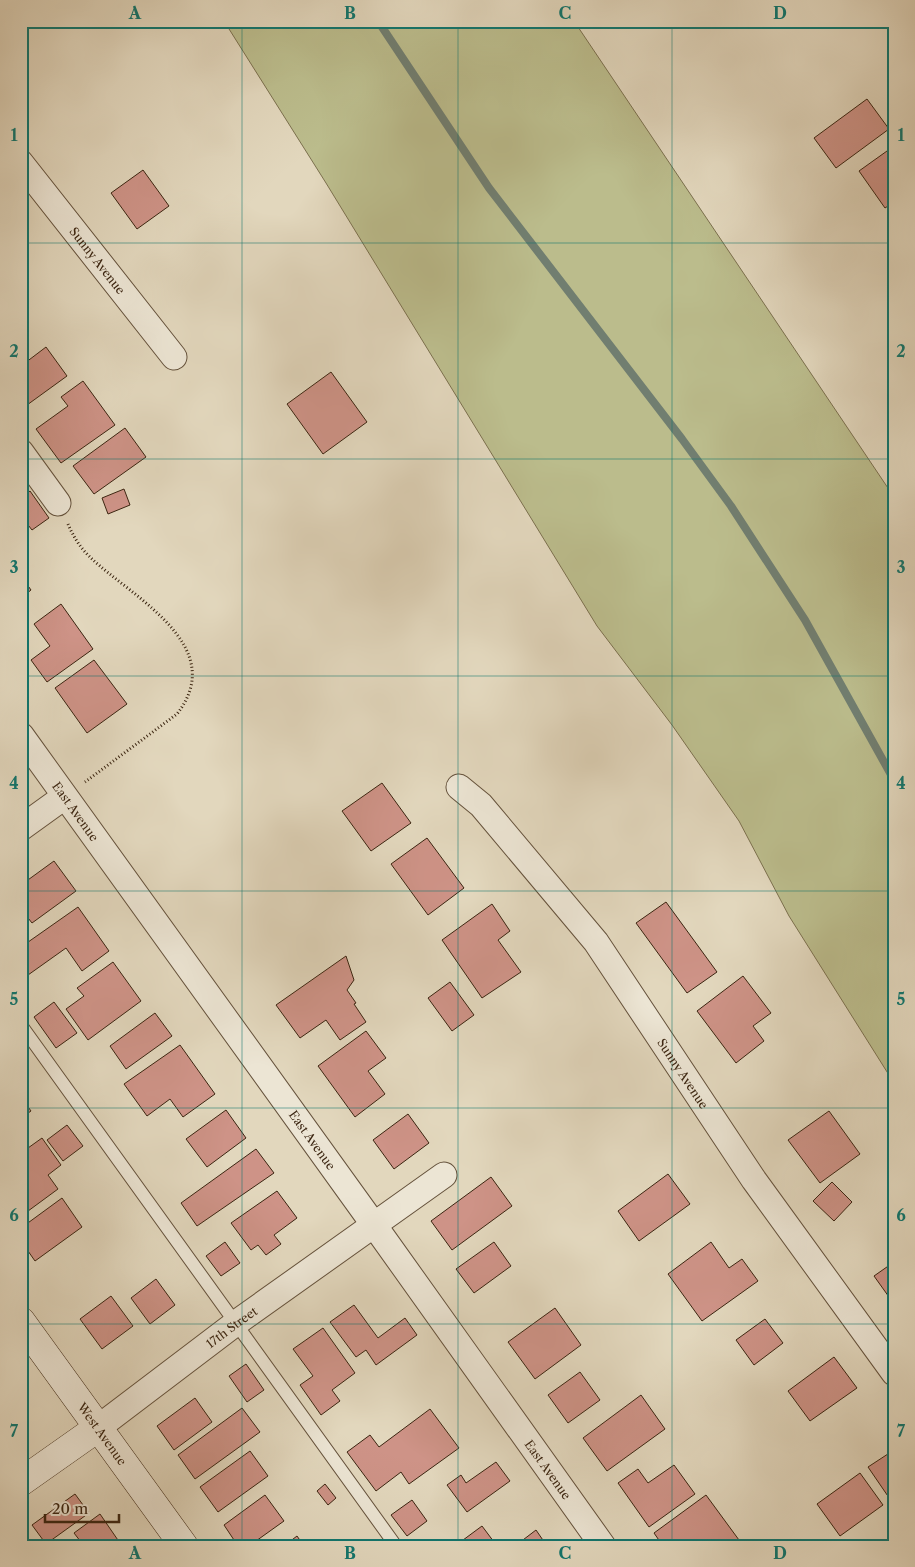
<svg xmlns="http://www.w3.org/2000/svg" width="915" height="1567" font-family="'Libre Caslon Text',serif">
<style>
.green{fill:#bbbc8c;stroke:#7b704e}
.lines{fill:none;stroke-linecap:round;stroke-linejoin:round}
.stream{stroke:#717e70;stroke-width:8}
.building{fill:#ce9387;stroke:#3b2511}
.lane-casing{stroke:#65523c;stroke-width:14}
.street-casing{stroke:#65523c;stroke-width:27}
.secondary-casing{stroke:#3b2511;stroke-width:29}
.path{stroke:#3b2511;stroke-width:3;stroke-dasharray:1 2.5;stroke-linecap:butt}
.lane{stroke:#ece5d4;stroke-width:12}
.street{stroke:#ece5d4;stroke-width:25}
.secondary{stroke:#ece5d4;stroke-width:28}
.grid{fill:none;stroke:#0f766e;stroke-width:1;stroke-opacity:0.55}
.labels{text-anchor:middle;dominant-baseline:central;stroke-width:4;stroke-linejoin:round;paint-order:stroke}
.street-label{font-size:12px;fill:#3b2511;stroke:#ece5d4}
.neatline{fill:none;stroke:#0f766e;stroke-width:2}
.grid-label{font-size:16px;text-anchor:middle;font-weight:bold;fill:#0f766e}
</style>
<rect width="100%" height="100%" fill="#e2d7bd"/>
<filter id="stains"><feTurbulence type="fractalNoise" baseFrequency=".004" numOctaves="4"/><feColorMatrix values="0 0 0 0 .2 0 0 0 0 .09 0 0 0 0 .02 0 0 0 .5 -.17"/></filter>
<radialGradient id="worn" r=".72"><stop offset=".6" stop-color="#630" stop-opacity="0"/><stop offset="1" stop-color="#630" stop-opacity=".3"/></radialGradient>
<!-- green -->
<path class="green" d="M224,21H574L894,497V1083L789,916L739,821L672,725L597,626L326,183Z"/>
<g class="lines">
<!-- stream -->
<path class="stream" d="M378,21L489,188L682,439L731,506L805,620L894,780"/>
</g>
<!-- building -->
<path class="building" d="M867,99L889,129L836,168L814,138Z
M894,146V202L885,208L859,171Z
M143,170L169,206L137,229L111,193Z
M46,347L67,376L27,405L21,397V366Z
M331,372L367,422L323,454L287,404Z
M83,381L115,425L61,463L36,429L68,406L61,397Z
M125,428L146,457L94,494L73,466Z
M124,489L130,505L108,514L102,498Z
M30,491L49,518L32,530L21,516V498Z
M21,576L31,590L21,598Z
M61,604L93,649L47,682L31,660L50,646L34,624Z
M94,660L127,704L87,733L55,688Z
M382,783L411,823L371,851L342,811Z
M427,838L464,888L428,915L391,864Z
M54,861L76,891L32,923L21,909V885Z
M666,902L717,972L687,993L636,923Z
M492,904L510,931L498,940L521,972L482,998L442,940Z
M78,907L109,951L82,971L66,948L21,980V947Z
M346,956L354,980L347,990L356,1003L354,1004L366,1022L340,1040L326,1020L300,1038L276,1005Z
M113,962L141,1001L88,1040L66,1009L84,996L77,988Z
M743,976L771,1013L753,1026L764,1041L736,1063L697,1011Z
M450,982L474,1015L452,1031L428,998Z
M54,1002L77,1033L56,1048L34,1017Z
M155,1013L172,1036L126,1069L110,1046Z
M366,1031L386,1058L368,1071L385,1094L355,1117L318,1066Z
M180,1045L215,1094L183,1117L170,1099L147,1116L124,1084Z
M21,1097L31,1111L21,1118Z
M226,1110L246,1138L207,1167L186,1139Z
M829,1111L860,1154L820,1183L788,1140Z
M408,1114L429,1143L394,1169L373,1140Z
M67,1125L83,1146L63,1161L47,1140Z
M42,1138L61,1165L48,1175L58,1189L24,1214L21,1210V1153Z
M256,1149L274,1173L197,1226L181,1203Z
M668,1174L690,1204L639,1241L618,1211Z
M491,1177L512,1206L452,1250L431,1221Z
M832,1182L852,1202L834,1221L813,1201Z
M277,1191L297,1218L274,1235L281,1244L266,1255L258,1245L251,1250L231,1223Z
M62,1198L82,1227L35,1261L21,1241V1228Z
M225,1242L240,1263L221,1276L206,1256Z
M494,1242L511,1266L474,1293L456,1269Z
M711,1242L729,1268L742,1259L758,1281L702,1321L668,1274Z
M894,1262V1304L874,1276Z
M156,1279L175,1305L150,1324L131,1298Z
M111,1296L133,1326L102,1349L80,1319Z
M354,1305L378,1338L405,1318L417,1335L376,1365L366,1350L356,1357L330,1322Z
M555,1308L581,1345L535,1379L508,1342Z
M765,1319L783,1343L754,1365L736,1340Z
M323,1328L355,1373L332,1390L340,1401L321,1415L300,1385L313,1376L293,1349Z
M834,1357L857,1388L810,1421L788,1391Z
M246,1364L264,1390L247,1402L229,1376Z
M580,1372L600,1400L568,1423L548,1395Z
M641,1395L665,1429L607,1471L583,1438Z
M195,1398L212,1422L174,1450L157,1426Z
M242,1408L260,1432L195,1479L178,1455Z
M430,1409L459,1448L409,1484L401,1472L376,1491L347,1452L370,1435L379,1447Z
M894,1450V1505L868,1467Z
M250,1451L268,1476L218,1512L200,1487Z
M496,1462L510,1481L467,1512L447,1485L461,1475L466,1483Z
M674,1465L695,1494L649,1527L618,1483L638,1469L648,1483Z
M860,1473L883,1505L840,1536L817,1504Z
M325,1484L336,1498L328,1505L317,1491Z
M75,1494L89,1513L46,1544L32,1525Z
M265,1495L284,1521L249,1546H238L224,1525Z
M706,1495L739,1540L732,1546H663L654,1533Z
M412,1500L427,1521L407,1536L391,1515Z
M100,1514L122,1546H84L74,1533Z
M482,1526L497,1546H461L459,1543Z
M536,1530L547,1546H515Z
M297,1536L304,1546H284Z"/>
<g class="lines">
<defs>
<path id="lane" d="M21,1025L396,1546"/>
<g id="street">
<path id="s1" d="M21,163L174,357"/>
<path d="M21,452L58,503"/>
<path id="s2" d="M21,735L374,1225L603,1546"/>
<path id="s3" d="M459,787L481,805L596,942L754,1180L894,1373"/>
<path d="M21,828L64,797"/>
<path id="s4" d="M99,1427L236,1323L444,1175"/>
</g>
<g id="secondary">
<path id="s5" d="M21,1321L184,1546"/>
<path d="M21,1482L99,1427"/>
</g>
</defs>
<!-- lane casing -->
<use href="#lane" class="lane-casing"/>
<!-- street casing -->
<use href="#street" class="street-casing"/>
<!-- secondary casing -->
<use href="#secondary" class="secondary-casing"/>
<!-- path -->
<path class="path" d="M68,524C73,536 81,549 91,558C132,597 230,646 177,714L85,782"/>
<!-- lane -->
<use href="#lane" class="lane"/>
<!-- street -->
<use href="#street" class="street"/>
<!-- secondary -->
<use href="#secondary" class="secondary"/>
</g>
<!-- grid -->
<path class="grid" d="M242,21V1546M458,21V1546M672,21V1546M21,243H894M21,459H894M21,676H894M21,891H894M21,1108H894M21,1324H894"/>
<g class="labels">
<!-- street labels -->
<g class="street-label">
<text stroke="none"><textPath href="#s1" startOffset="124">Sunny Avenue</textPath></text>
<text stroke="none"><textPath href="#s2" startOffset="94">East Avenue</textPath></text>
<text stroke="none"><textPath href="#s3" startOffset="365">Sunny Avenue</textPath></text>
<text stroke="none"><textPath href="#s2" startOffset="499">East Avenue</textPath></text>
<text stroke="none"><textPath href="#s4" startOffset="166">17th Street</textPath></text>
<text stroke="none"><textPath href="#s5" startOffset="139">West Avenue</textPath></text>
<text stroke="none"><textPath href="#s2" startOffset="904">East Avenue</textPath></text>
</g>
</g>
<!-- margin -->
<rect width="915" height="1567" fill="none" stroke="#e2d7bd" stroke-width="55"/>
<!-- scale -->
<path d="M45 1514v8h74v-8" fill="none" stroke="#3b2511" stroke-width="2.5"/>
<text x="52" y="1514" font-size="15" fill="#3b2511" stroke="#ece5d4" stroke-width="4" paint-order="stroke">20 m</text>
<rect x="28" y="28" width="860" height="1512" class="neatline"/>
<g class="grid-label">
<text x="135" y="19">A</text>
<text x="350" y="19">B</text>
<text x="565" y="19">C</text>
<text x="780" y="19">D</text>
<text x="14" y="141">1</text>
<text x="901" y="141">1</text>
<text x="14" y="357">2</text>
<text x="901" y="357">2</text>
<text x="14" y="573">3</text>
<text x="901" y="573">3</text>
<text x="14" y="789">4</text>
<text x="901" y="789">4</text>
<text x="14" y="1005">5</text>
<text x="901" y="1005">5</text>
<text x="14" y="1221">6</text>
<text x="901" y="1221">6</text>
<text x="14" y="1437">7</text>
<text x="901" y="1437">7</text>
<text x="135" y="1559">A</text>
<text x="350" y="1559">B</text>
<text x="565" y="1559">C</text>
<text x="780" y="1559">D</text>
</g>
<rect width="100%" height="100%" filter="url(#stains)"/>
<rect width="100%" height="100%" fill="url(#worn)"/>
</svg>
